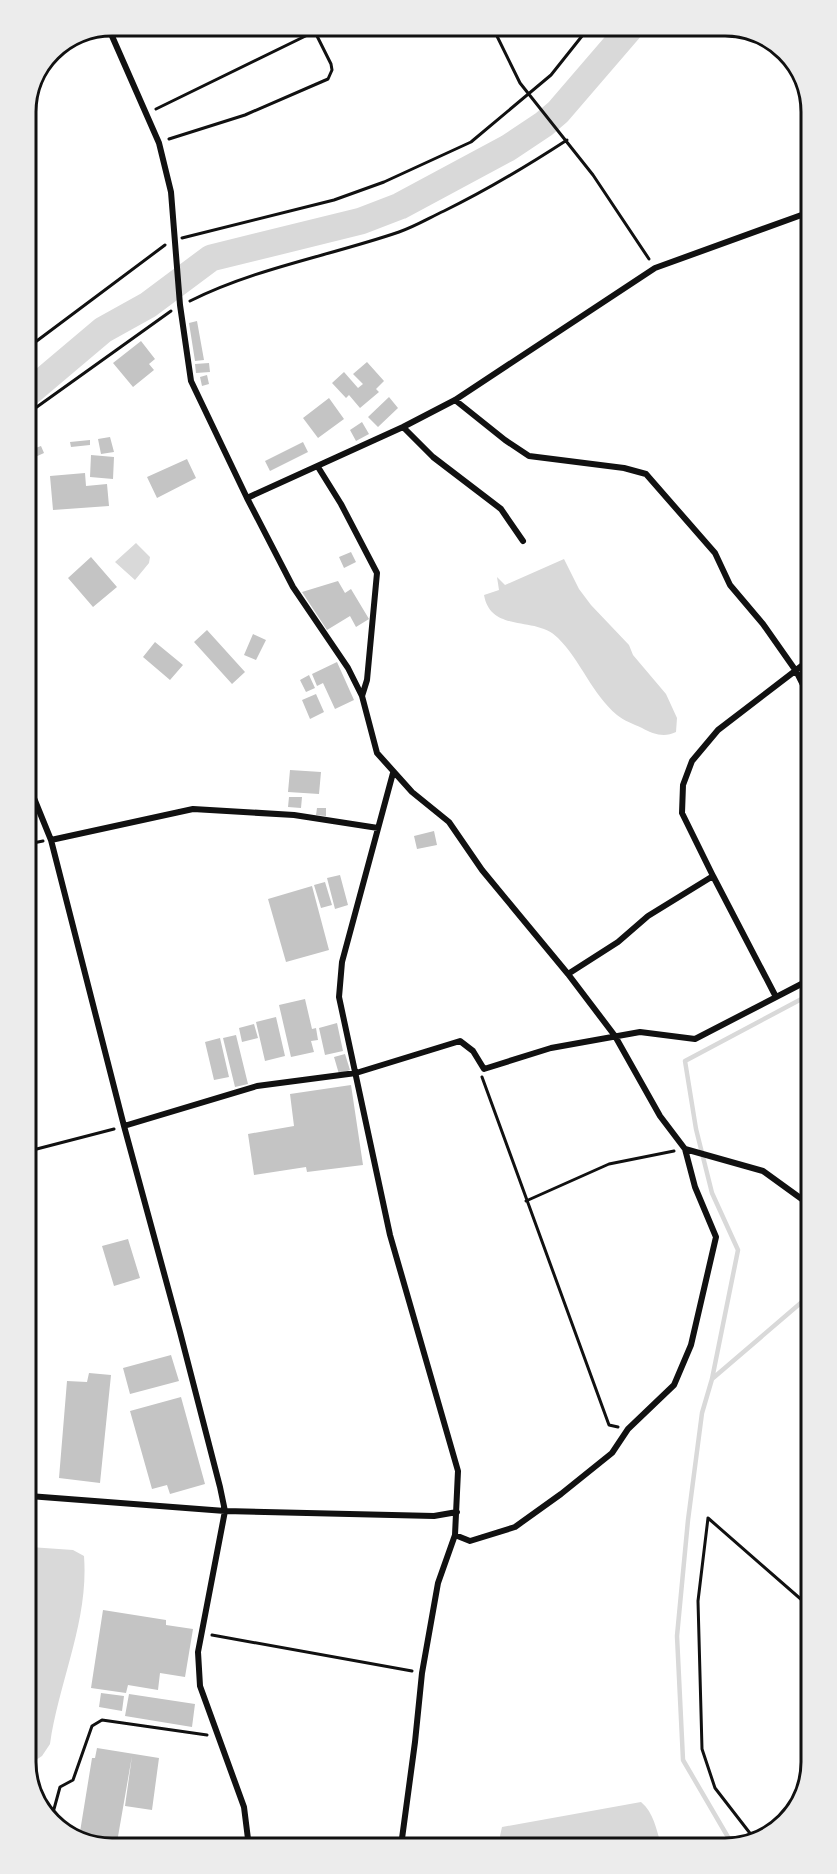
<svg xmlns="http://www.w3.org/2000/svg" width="837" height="1874" font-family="Lato,sans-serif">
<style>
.water{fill:#d9d9d9}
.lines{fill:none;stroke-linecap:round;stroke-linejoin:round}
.stream{stroke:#d9d9d9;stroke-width:4.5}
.river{stroke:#d9d9d9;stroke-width:27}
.building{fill:#c4c4c4}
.path{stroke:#111;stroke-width:3}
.minor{stroke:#111;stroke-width:6}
.rim{fill:none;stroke:#111;stroke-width:3}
</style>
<rect width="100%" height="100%" fill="#fff"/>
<!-- water -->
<path class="water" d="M136,543L150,557L149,563L135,580L115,562Z
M564,559L579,589L591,605L629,645L633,655L666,694L677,718L676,732C664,738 653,734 642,728C634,724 624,721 617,715C592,694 581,661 558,638C536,615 491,634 484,595L499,590L497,577L505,585Z
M30,1547L73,1550L84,1556C89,1621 59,1681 50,1744L42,1756L30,1764Z
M641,1802C654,1813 656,1829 661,1844L502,1846L500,1836L502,1827Z"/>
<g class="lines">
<!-- stream -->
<path class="stream" d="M712,1379L810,1295
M732,1844L683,1760L677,1636L688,1520L702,1413L712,1379L738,1250L712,1193L696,1129L685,1061L809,995"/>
<!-- river -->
<path class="river" d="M26,395L103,330L148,305L211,258L361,221L400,206L508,148L544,124L558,112L632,26"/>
</g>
<!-- building -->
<path class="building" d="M197,321L204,360L195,361L189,323Z
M141,341L155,359L149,364L154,370L133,387L113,363Z
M367,362L384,381L376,389L379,392L360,408L349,395L346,398L332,383L344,372L358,388L363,384L353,374Z
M209,363L210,372L196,373L195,364Z
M207,375L209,384L202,386L200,377Z
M389,397L398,408L378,427L368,417Z
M329,398L344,419L318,438L303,418Z
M362,422L369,434L356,441L350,430Z
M110,437L114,452L101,454L98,439Z
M90,440V445L71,447L70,442Z
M303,442L308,452L270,471L265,461Z
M41,446L44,453L33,458L30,450Z
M91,455L114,457L113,479L90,477Z
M187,459L196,478L157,498L147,477Z
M85,473L86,486L107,484L109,506L53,510L50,476Z
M351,552L356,562L344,568L339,557Z
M91,557L117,587L93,607L68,578Z
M338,581L345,593L351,589L369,619L356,627L350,616L327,630L302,592Z
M207,630L245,672L232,684L194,642Z
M253,634L266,640L256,660L244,655Z
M155,642L183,665L170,680L143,657Z
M337,662L354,700L335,709L323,683L317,686L312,674Z
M309,675L315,688L306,692L300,680Z
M316,694L324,712L310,719L302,700Z
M290,770L321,772L319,794L288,792Z
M289,797H302L301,808L288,807Z
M317,808H326V816L316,815Z
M434,831L437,845L417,849L414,836Z
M340,875L348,905L335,909L327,878Z
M325,882L332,905L321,908L314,885Z
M312,886L329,950L286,962L268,899Z
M305,999L312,1029L316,1028L318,1040L311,1041L314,1052L291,1057L279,1005Z
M276,1017L285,1056L265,1061L256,1022Z
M337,1023L343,1051L325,1055L319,1028Z
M254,1024L258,1038L242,1042L239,1028Z
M236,1035L248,1084L235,1087L223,1038Z
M220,1038L229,1077L214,1080L205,1042Z
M345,1054L350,1070L339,1074L334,1057Z
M351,1085L363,1165L307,1172L306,1167L254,1175L248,1134L294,1126L290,1094Z
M128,1239L140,1278L114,1286L102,1246Z
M171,1355L179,1381L130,1394L123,1368Z
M89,1373L111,1375L100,1483L59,1478L67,1381L87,1382Z
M181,1397L205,1484L170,1494L167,1485L152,1489L130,1411Z
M103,1610L166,1620V1625L193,1629L185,1677L160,1673L158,1690L128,1685L126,1693L91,1688Z
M101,1693L124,1696L122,1711L99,1707Z
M129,1694L195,1704L192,1727L125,1716Z
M97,1748L159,1758L152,1810L125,1806L132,1756L116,1848H106L79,1838L92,1758H95Z"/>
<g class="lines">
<!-- path -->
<path class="path" d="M492,26L520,83L593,175L649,259
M156,109L326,26
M169,139L245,115L328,79L332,70L331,64L312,26
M182,238L334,200L384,182L471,142L551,75L590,26
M190,301C256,268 329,256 399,232C414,227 429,218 444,211C487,190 527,166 567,140
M26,349L165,245
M27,414L171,311
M28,844L43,841
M482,1077L609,1425L618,1427
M29,1151L114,1129
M526,1201L609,1164L674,1151
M708,1518L698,1601L702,1749L715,1788L756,1841
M708,1518L811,1608
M212,1635L412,1671
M49,1816L54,1809L60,1787L73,1780L92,1726L102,1720L207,1735
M763,1836L803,1790"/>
<!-- minor -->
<path class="minor" d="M108,27L159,143L171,192L180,305L191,381L247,498L293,587L348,668L362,696L377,753L412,792L449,822L482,870L568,974L615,1036L660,1116L685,1149L695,1187L716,1237L691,1345L674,1385L628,1429L612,1453L561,1494L515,1527L470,1541L455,1535
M455,400L505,440L529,456L624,468L646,474L715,553L730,585L763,624L796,671L808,695
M403,427L433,457L501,509L523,541
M318,467L341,504L377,573L367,680L362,696
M247,498L403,427L455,400L655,268L807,213
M393,773L342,962L339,997L390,1235L458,1471L455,1535L438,1583L422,1673L415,1742L401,1846
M27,781L51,840L124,1126L180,1332L220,1487L225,1511L198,1652L200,1686L244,1807L249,1847
M51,840L193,809L294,815L378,828
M713,876L776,997
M568,974L618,942L648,916L713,876L682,813L683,785L692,761L718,730L808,661
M124,1126L257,1086L356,1073L460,1041L473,1051L484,1069L551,1048L640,1032L695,1039L809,980
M685,1149L763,1171L810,1205
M29,1496L225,1511L434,1516L457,1512"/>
</g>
<!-- crop -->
<path d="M0 0H837V1874H0ZM112 36H725A76 76 0 0 1 801 112V1762A76 76 0 0 1 725 1838H112A76 76 0 0 1 36 1762V112A76 76 0 0 1 112 36Z" fill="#ececec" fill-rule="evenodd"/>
<path class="rim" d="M112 36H725A76 76 0 0 1 801 112V1762A76 76 0 0 1 725 1838H112A76 76 0 0 1 36 1762V112A76 76 0 0 1 112 36Z"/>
</svg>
